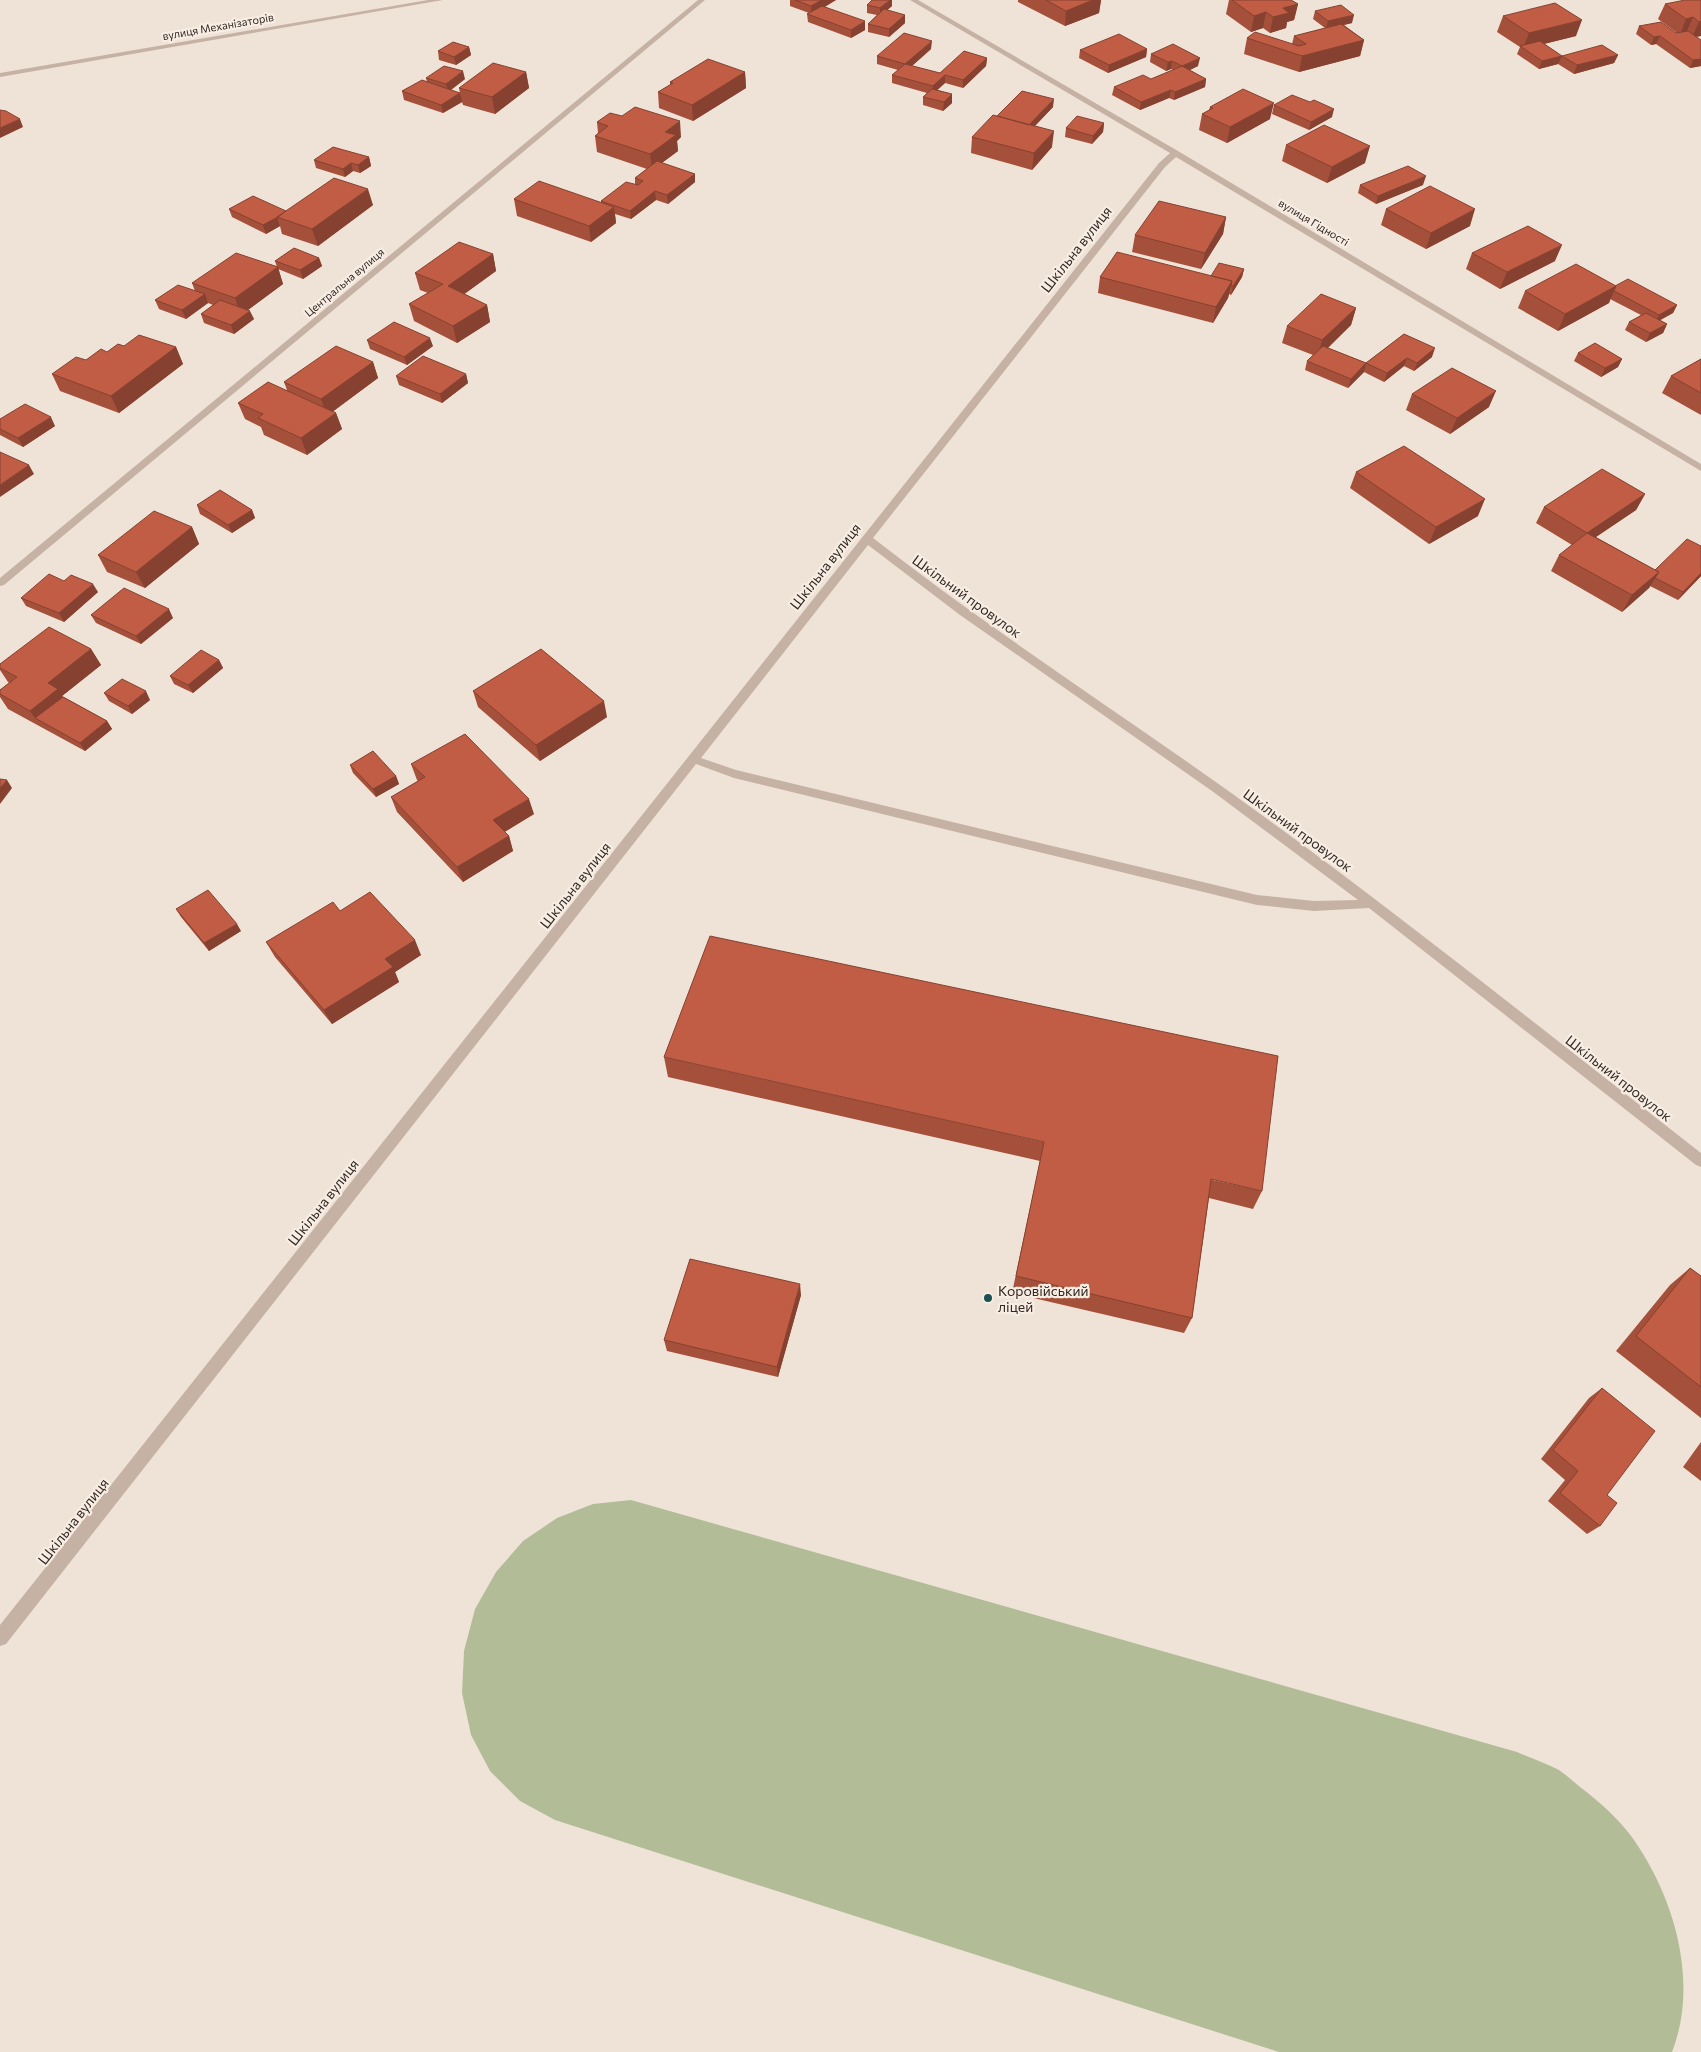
<svg xmlns="http://www.w3.org/2000/svg" width="1701" height="2052" font-family="Commissioner,sans-serif">
<style>
.green{fill:#b2bd98}
.lines{fill:none;stroke-linecap:round;stroke-linejoin:round}
.minor{fill:#c6b2a4;fill-rule:evenodd}
.wall{fill:#a5503a}
.shaded-wall{fill:#864130}
.building{fill:#c05d44;stroke:#864130}
.poi-dot{fill:#1d5051;stroke:#f8ede3;stroke-width:2}
.labels{text-anchor:middle;dominant-baseline:central;stroke-width:4.5;stroke-linejoin:round;paint-order:stroke}
.far-street-label{font-size:11px;fill:#322925;stroke:#f8ede3}
.street-label{font-size:14px;fill:#322925;stroke:#f8ede3}
.poi-label{font-size:14px;fill:#322925;stroke:#f8ede3;text-anchor:start}
</style>
<rect width="100%" height="100%" fill="#efe3d7"/>
<!-- green -->
<path class="green" d="M631,1500L1517,1752C1531,1758 1546,1763 1559,1770C1566,1775 1573,1781 1580,1787C1599,1801 1620,1820 1634,1840C1675,1899 1699,1983 1672,2052H1279L555,1820L520,1801L490,1771L471,1735L462,1693L464,1651L475,1609L496,1572L523,1541L557,1518L593,1504Z"/>
<g class="lines">
<!-- minor -->
<path class="minor" d="M428,0H443L0,77V73Z
M698,0H705L4,585L0,586V578Z
M910,0H918L1178,151L1701,464V471L1176,157L1165,167L873,538C1001,638 1139,725 1270,821C1417,928 1558,1042 1701,1153V1167L1696,1165L1369,908L1314,911L1257,905L734,778L696,764L6,1644L0,1646V1625L1159,163L1170,153ZM868,545L960,615L1212,791L1358,900L1314,901L1257,895L736,770L701,758Z"/>
</g>
<!-- wall -->
<path class="wall" d="M790,0H836L825,7L865,30L851,38L808,22L807,14L809,13L790,6Z
M1018,0H1101L1099,13L1065,26L1018,2Z
M1229,0H1291L1298,4L1294,20L1287,22L1286,28L1270,33L1263,28L1251,32L1226,14Z
M1701,0V36L1696,37L1701,66L1690,68L1656,44L1651,45L1636,34L1639,26L1677,33L1658,19L1665,4Z
M867,5L892,6L887,10L905,15V23L889,37L868,32V24L877,15L867,13Z
M1315,11L1352,23L1344,25L1364,40L1360,56L1299,72L1244,54L1247,38L1292,44L1294,36L1325,28L1313,19Z
M1503,16L1576,36L1544,44L1562,56L1618,55L1614,63L1574,74L1558,64L1539,69L1517,54L1520,47L1497,32Z
M469,47L471,55L456,65L439,60L438,51Z
M931,49L912,66L940,73L987,58L986,66L963,88L945,83L937,90L952,94V103L943,111L923,105V97L927,93L892,83V75L898,70L877,64V56Z
M1147,49L1146,57L1108,73L1079,58L1080,50Z
M1151,54L1198,66L1190,70L1206,79L1205,87L1174,100L1169,98L1140,110L1112,95L1114,87L1151,79L1173,70L1171,69L1166,71L1150,62Z
M526,72L529,88L495,114L463,105L462,102L443,113L404,100L402,91L427,82L426,78L465,79L451,90L460,93L459,88Z
M745,72L746,88L693,121L659,108L658,92L670,85V82Z
M1274,105L1332,117L1309,130L1272,114Z
M1053,107L1035,126L1052,147L1032,170L971,153L972,137L997,116Z
M1210,107L1270,119L1227,143L1199,130L1202,114L1209,110Z
M597,122L681,137L677,141L678,151L662,163L695,174V182L668,204L656,200L631,219L615,214L616,223L591,242L517,216L514,199L601,202V201L635,185V178L647,169L597,152L595,136L598,133Z
M1104,123L1103,132L1092,144L1065,137L1066,128Z
M1286,145L1365,163L1327,183L1282,161Z
M369,157L371,166L360,173L353,171L345,177L316,168L314,160Z
M1360,185H1423L1376,204L1358,193Z
M373,205L318,246L282,234L280,226L266,234L232,217L229,209L286,211Z
M1386,209L1470,226L1426,249L1381,225Z
M1226,217L1223,234L1201,269L1132,252L1135,235Z
M1472,253L1555,261L1500,289L1466,269Z
M493,254L496,271L464,294L487,305L490,322L457,343L414,321L409,304L428,293L420,290L415,273Z
M319,258L322,266L303,279L278,269L283,284L248,310L254,319L234,334L204,323L201,314L213,305L208,303L186,319L159,309L155,300L195,291L192,283L277,267L275,261Z
M1244,269L1242,277L1231,295L1229,294L1228,298L1213,323L1098,293L1100,277L1211,276Z
M1615,286L1677,305L1673,313L1660,320L1667,324L1663,333L1646,342L1625,330L1629,322L1641,315L1610,299L1609,303L1558,331L1518,308L1525,291Z
M1356,308L1351,325L1328,348L1366,363L1404,334L1432,357L1414,371L1404,366L1384,382L1364,372L1348,388L1305,370L1307,361L1313,355L1282,343L1287,326Z
M367,340L433,346L407,365L370,349Z
M124,346L176,347L183,364L119,413L60,391L52,374Z
M1578,353L1622,359L1618,367L1601,377L1574,361Z
M1701,359V415L1662,393L1671,376Z
M373,362L378,378L333,411L336,413L342,429L307,455L264,435L261,427L245,419L238,403L287,390L284,382Z
M466,374L468,383L442,403L399,385L396,376Z
M1412,394L1489,407L1450,434L1406,410Z
M0,419L55,426L23,447L0,435Z
M1356,472L1478,516L1429,544L1350,488Z
M1645,494L1636,510L1596,537L1655,570L1701,576L1678,600L1650,586L1649,588L1622,612L1551,571L1559,555L1572,545L1536,523L1544,507Z
M197,505L252,510L255,518L232,533L200,514Z
M192,527L199,544L145,588L107,572L98,555Z
M64,581L98,592L64,622L26,606L21,598Z
M91,615L173,618L141,644L96,623Z
M91,649L101,665L62,696L107,721L112,729L85,751L8,709L0,697V690L9,683L8,682L0,670V664Z
M219,660L223,668L193,693L174,684L170,676Z
M473,691L607,717L540,761L478,707Z
M104,693L150,700L132,714L109,701Z
M411,764L534,814L504,832L509,836L513,851L463,882L397,812L391,797L418,781L417,780Z
M350,765L396,776L399,784L376,797L353,773Z
M176,909L241,931L209,951L181,917Z
M340,911L421,955L395,972L399,982L332,1024L275,957L266,942Z
M664,1057L1262,1191L1253,1209L1209,1198L1192,1318L1184,1333L1012,1293L1040,1161L668,1077Z
M1690,1268L1701,1276V1418L1616,1351L1670,1285Z
M801,1295L778,1377L667,1351L664,1340Z
M1602,1388L1600,1526L1587,1534L1548,1501L1565,1480L1541,1459L1589,1398Z
M1701,1442V1481L1683,1467Z"/>
<!-- shaded-wall -->
<path class="shaded-wall" d="M822,0H836L811,14V6Z
M890,0H892V6L880,16V8Z
M1093,0H1101L1099,13L1065,26L1066,11Z
M1298,4L1294,20L1287,22L1286,28L1270,33L1273,17L1283,8Z
M1266,12L1263,28L1251,32L1254,16Z
M905,15V23L889,37V29Z
M1354,15L1352,23L1326,29L1328,21Z
M1693,17L1686,33L1680,35L1686,19Z
M1582,20L1576,36L1523,49L1529,33Z
M865,21V30L851,38V30Z
M1701,21V36L1692,37L1699,22Z
M1660,36L1656,44L1651,45L1654,37Z
M1364,40L1360,56L1299,72L1302,56Z
M932,41L931,49L905,72V64Z
M469,47L471,55L456,65L454,57Z
M1147,49L1146,57L1108,73L1109,65Z
M1618,55L1614,63L1574,74L1577,65Z
M1562,56L1558,64L1539,69L1542,61Z
M987,58L986,66L963,88V80Z
M1200,58L1198,66L1181,74L1182,66Z
M1701,59V66L1690,68L1693,60Z
M1172,61L1171,69L1166,71L1168,62Z
M463,71L465,79L448,92L446,84Z
M526,72L529,88L495,114L492,97Z
M745,72L746,88L693,121L692,105Z
M945,75V83L932,95L933,86Z
M1206,79L1205,87L1174,100L1175,92Z
M1171,90L1169,98L1140,110L1141,102Z
M460,93L462,102L443,113L441,105Z
M952,94V103L943,111L944,102Z
M1054,99L1053,107L1028,133L1029,125Z
M1274,103L1270,119L1227,143L1230,127Z
M1334,109L1332,117L1309,130L1311,122Z
M20,119L23,127L0,138V128Z
M680,121L681,137L677,141L678,151L652,170L650,154L665,132Z
M1104,123L1103,132L1092,144L1093,136Z
M1054,131L1052,147L1032,170L1034,153Z
M1370,146L1365,163L1327,183L1332,167Z
M369,157L371,166L360,173L358,165Z
M351,163L353,171L345,177L343,169Z
M695,174V182L668,204L667,195Z
M1426,176L1423,185L1376,204L1378,196Z
M368,189L373,205L318,246L312,229Z
M655,191L656,200L631,219L630,211Z
M614,207L616,223L591,242L589,226Z
M1475,209L1470,226L1426,249L1431,233Z
M277,217L280,226L266,234L263,225Z
M1226,217L1223,234L1201,269L1205,253Z
M1562,245L1555,261L1500,289L1507,272Z
M493,254L496,271L452,303L448,286Z
M319,258L322,266L303,279L300,270Z
M278,267L283,284L241,315L235,298Z
M1244,269L1242,277L1231,295L1233,286Z
M1232,281L1228,298L1213,323L1216,307Z
M1616,286L1609,303L1558,331L1565,314Z
M205,294L208,303L186,319L182,310Z
M487,305L490,322L457,343L453,326Z
M1677,305L1673,313L1655,323L1659,315Z
M1356,308L1351,325L1318,357L1322,340Z
M250,311L254,319L234,334L231,325Z
M1667,324L1663,333L1646,342L1650,333Z
M430,338L433,346L407,365L404,357Z
M176,347L183,364L119,413L111,396Z
M1435,348L1432,357L1414,371L1417,363Z
M1407,358L1404,366L1384,382L1387,373Z
M1622,359L1618,367L1601,377L1605,368Z
M373,362L378,378L327,416L321,399Z
M1366,363L1364,372L1348,388L1351,379Z
M466,374L468,383L442,403L440,394Z
M1496,391L1489,407L1450,434L1457,418Z
M336,413L342,429L307,455L301,438Z
M51,417L55,426L23,447L18,438Z
M29,465L34,474L0,497V485Z
M1645,494L1636,510L1578,549L1587,533Z
M1485,499L1478,516L1429,544L1436,527Z
M252,510L255,518L232,533L228,525Z
M192,527L199,544L145,588L136,572Z
M1659,572L1649,588L1622,612L1632,595Z
M1701,573V576L1678,600L1683,592Z
M93,584L98,592L64,622L59,613Z
M169,609L173,618L141,644L136,636Z
M91,649L101,665L62,696L68,705L35,718L30,711L48,683Z
M219,660L223,668L193,693L188,685Z
M146,691L150,700L132,714L128,706Z
M604,701L607,717L540,761L536,745Z
M107,721L112,729L85,751L80,743Z
M396,776L399,784L376,797L373,789Z
M7,780L12,788L0,804V788Z
M529,799L534,814L498,836L493,820Z
M509,836L513,851L463,882L457,867Z
M237,924L241,931L209,951L204,943Z
M415,940L421,955L395,972L399,982L332,1024L324,1010L385,959Z
M800,1284L801,1295L778,1377L777,1367Z"/>
<!-- building -->
<path class="building" d="M795,0H822L811,6Z
M872,0H890L880,8L867,5Z
M1046,0H1093L1066,11Z
M1232,0H1291L1298,4L1283,8L1289,13L1273,17L1266,12L1254,16Z
M1685,0H1701V21L1699,22L1693,17L1686,19L1665,4Z
M1555,3L1582,20L1529,33L1503,16Z
M1341,5L1354,15L1328,21L1315,11Z
M822,6L865,21L851,30L807,14Z
M884,9L905,15L889,29L868,24Z
M1661,22L1676,33L1688,31L1701,40V59L1693,60L1660,36L1654,37L1639,26Z
M1341,24L1364,40L1302,56L1247,38L1255,32L1299,46L1306,44L1294,36Z
M904,33L932,41L905,64L940,73L964,51L987,58L963,80L945,75L933,86L892,75L905,64L877,56Z
M1119,34L1147,49L1109,65L1080,50Z
M1540,41L1562,56L1602,45L1618,55L1577,65L1562,56L1542,61L1520,46Z
M453,42L469,47L454,57L438,51Z
M1173,44L1200,58L1182,66L1172,61L1168,62L1151,54Z
M708,59L745,72L692,105L658,92L673,83L670,82Z
M493,63L526,72L492,97L459,88Z
M444,66L463,71L446,84L426,78Z
M1182,66L1206,79L1175,92L1171,90L1141,102L1114,87L1143,75L1151,79Z
M422,80L460,93L441,105L402,91Z
M932,89L952,94L944,102L923,97Z
M1243,89L1274,103L1230,127L1202,114L1213,108L1210,107Z
M1022,91L1054,99L1029,125L997,116Z
M1292,95L1310,102L1314,100L1334,109L1311,122L1274,105Z
M635,107L680,121L665,132L676,135L650,154L595,136L608,126L597,122L610,113L622,116Z
M0,110L6,111L20,119L0,128Z
M993,115L1054,131L1034,153L972,137Z
M1077,116L1104,123L1093,136L1066,128Z
M1324,125L1370,146L1332,167L1286,145Z
M333,147L369,157L358,165L351,163L343,169L314,160Z
M657,161L695,174L667,195L655,191L630,211L601,201L626,182L638,185L643,181L635,178Z
M1408,166L1426,176L1378,196L1360,185Z
M334,178L368,189L312,229L277,217Z
M539,181L614,207L589,226L514,199Z
M1430,186L1475,209L1431,233L1386,209Z
M253,196L286,211L278,217L263,225L229,209Z
M1159,201L1226,217L1205,253L1135,235Z
M1528,226L1562,245L1507,272L1472,253Z
M459,242L493,254L448,286L487,305L453,326L409,304L443,284L415,273Z
M294,248L319,258L300,270L275,261Z
M1117,252L1232,281L1216,307L1100,277Z
M236,253L278,267L235,298L192,283Z
M1219,263L1244,269L1233,286H1231L1232,281L1211,276Z
M1576,264L1616,286L1565,314L1525,291Z
M1628,279L1677,305L1659,315L1614,291L1616,286H1615Z
M178,285L205,294L182,310L155,300Z
M1321,294L1356,308L1322,340L1287,326Z
M220,300L250,311L231,325L201,314Z
M1646,313L1667,324L1650,333L1629,322Z
M394,322L430,338L404,357L367,340Z
M1404,334L1435,348L1417,363L1407,358L1387,373L1366,363Z
M139,335L176,347L111,396L52,374L76,357L86,360L101,349L107,352L118,344L124,346Z
M1595,343L1622,359L1605,368L1578,353Z
M336,346L373,362L321,399L284,382Z
M1323,346L1366,363L1351,379L1307,361Z
M423,356L466,374L440,394L396,376Z
M1701,359V393L1671,376Z
M1452,368L1496,391L1457,418L1412,394Z
M268,382L336,413L301,438L258,418L263,414L238,403Z
M25,404L51,417L18,438L0,429V419Z
M1404,446L1485,499L1436,527L1356,472Z
M0,452L29,465L0,485Z
M1602,469L1645,494L1587,533L1544,507Z
M220,490L252,510L228,525L197,505Z
M154,511L192,527L136,572L98,555Z
M1587,533L1659,572L1632,595L1559,555Z
M1687,539L1701,546V573L1683,592L1655,578L1659,572L1655,570Z
M49,574L64,581L71,575L93,584L59,613L21,598Z
M124,588L169,609L136,636L91,615Z
M49,627L91,649L48,683L58,689L30,711L0,694V690L17,677L0,668V664Z
M541,649L604,701L536,745L473,691Z
M201,650L219,660L188,685L170,676Z
M122,679L146,691L128,706L104,693Z
M63,697L107,721L80,743L35,718Z
M465,734L529,799L493,820L509,836L457,867L391,797L425,777L411,764Z
M373,751L396,776L373,789L350,765Z
M0,779L7,780L0,788Z
M208,890L237,924L204,943L176,909Z
M370,892L415,940L385,959L393,967L324,1010L266,942L333,902L340,911Z
M710,936L1278,1056L1262,1191L1211,1179L1192,1318L1016,1276L1044,1142L664,1057Z
M690,1259L800,1284L777,1367L664,1340Z
M1690,1268L1701,1276V1387L1636,1336Z
M1602,1388L1655,1431L1607,1495L1617,1503L1600,1526L1560,1493L1578,1471L1553,1450Z"/>
<!-- markers -->
<circle class="poi-dot" cx="988" cy="1298" r="5"/>
<g class="labels">
<!-- far-street labels -->
<g class="far-street-label">
<text transform="translate(218 26) rotate(-10)">вулиця Механізаторів</text>
<text transform="translate(1314 222) rotate(31)">вулиця Гідності</text>
<text transform="translate(344 282) rotate(-40)">Центральна вулиця</text>
</g>
<!-- street labels -->
<g class="street-label">
<text transform="translate(1076 249) rotate(-52)">Шкільна вулиця</text>
<text transform="translate(825 566) rotate(-52)">Шкільна вулиця</text>
<text transform="translate(967 596) rotate(36)">Шкільний провулок</text>
<text transform="translate(1298 830) rotate(36)">Шкільний провулок</text>
<text transform="translate(575 885) rotate(-52)">Шкільна вулиця</text>
<text transform="translate(1619 1078) rotate(38)">Шкільний провулок</text>
<text transform="translate(323 1202) rotate(-52)">Шкільна вулиця</text>
<text transform="translate(73 1521) rotate(-52)">Шкільна вулиця</text>
</g>
<!-- poi labels -->
<g class="poi-label">
<text x="998" y="1290">Коровійський<tspan x="998" dy="16">ліцей</tspan></text>
</g>
</g>
</svg>
